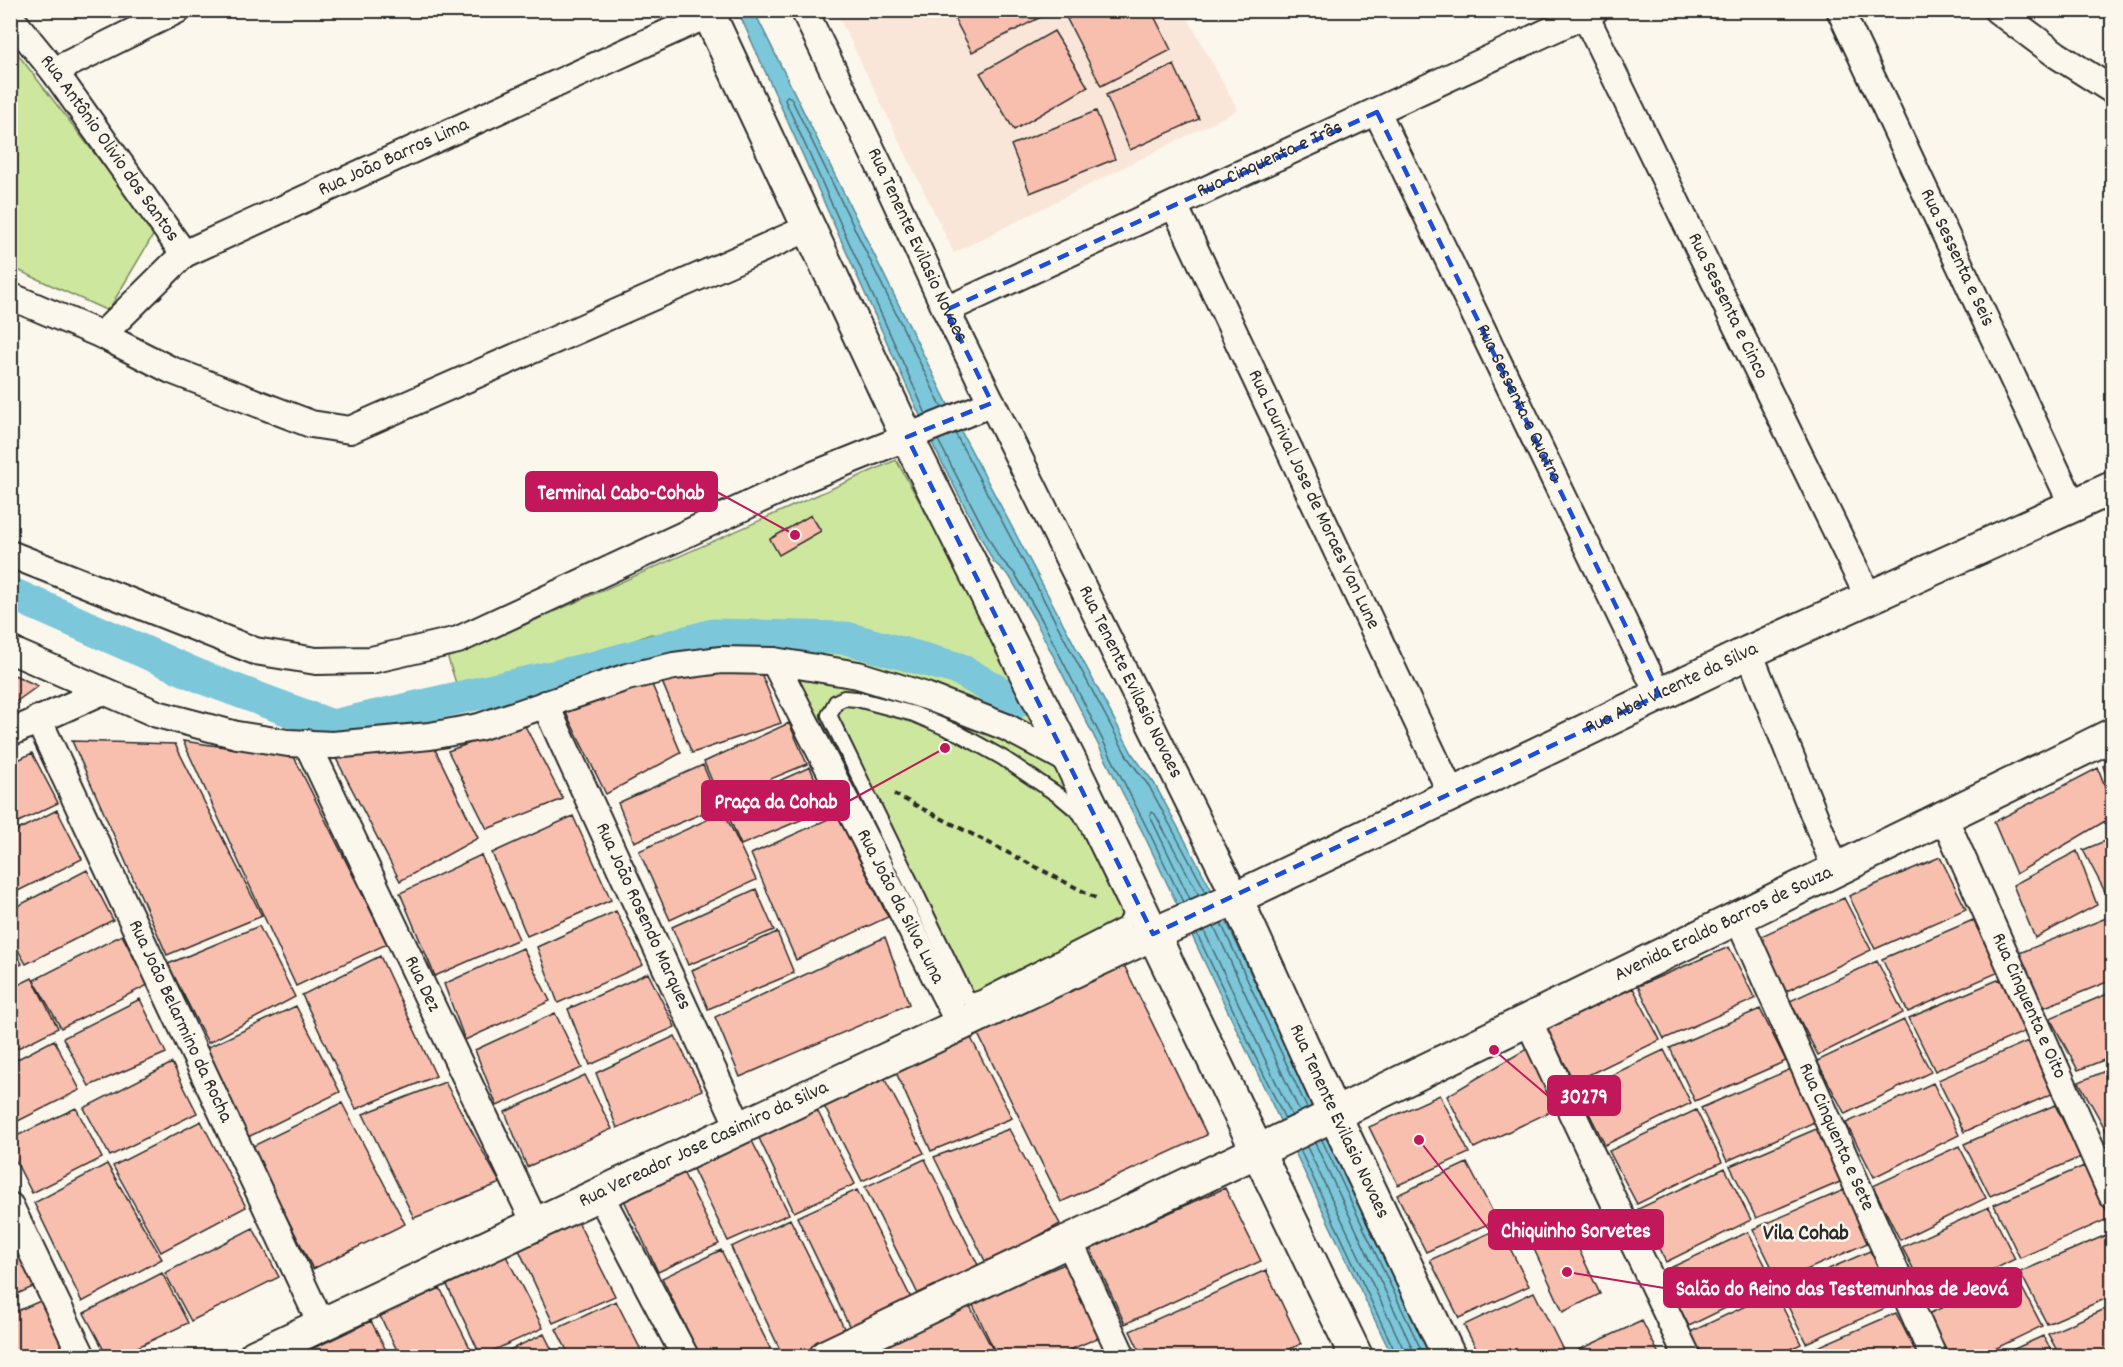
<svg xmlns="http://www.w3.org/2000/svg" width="2123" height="1367" font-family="Dekko,sans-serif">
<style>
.built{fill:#fae6d9}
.green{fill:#cde79e;stroke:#7c8964;stroke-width:1.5}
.water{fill:#7bc7da;stroke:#5b8994;stroke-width:1.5}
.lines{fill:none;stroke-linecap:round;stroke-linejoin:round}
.shore{stroke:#4b6971;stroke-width:1.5}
.canal{stroke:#7bc7da;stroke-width:33}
.building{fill:#f8bfae;stroke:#2b2b2b;stroke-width:1.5}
.service-casing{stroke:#2b2b2b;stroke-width:18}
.minor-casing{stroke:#2b2b2b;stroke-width:30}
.tertiary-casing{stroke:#2b2b2b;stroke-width:36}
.path{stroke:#2b2b2b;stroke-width:4;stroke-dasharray:6 4.5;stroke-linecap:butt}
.service{stroke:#fbf7ec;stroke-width:14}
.minor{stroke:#fbf7ec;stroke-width:26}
.tertiary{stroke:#fbf7ec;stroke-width:32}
.marked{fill:none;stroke:#1d4ed8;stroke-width:4.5;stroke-dasharray:12 8;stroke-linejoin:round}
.labels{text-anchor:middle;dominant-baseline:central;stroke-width:5;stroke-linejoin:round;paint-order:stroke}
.street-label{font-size:20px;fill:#2b2b2b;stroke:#fbf7ec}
.quarter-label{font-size:22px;font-weight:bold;fill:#2b2b2b;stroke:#fbf7ec}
.leader{fill:none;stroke:#c2185b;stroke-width:2}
.callout-dot{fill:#c2185b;stroke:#fbf7ec;stroke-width:2}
.callout{fill:#c2185b;stroke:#c2185b;stroke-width:2}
.callout-label{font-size:21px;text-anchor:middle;font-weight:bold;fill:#fff}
</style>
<rect width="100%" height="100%" fill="#fbf7ec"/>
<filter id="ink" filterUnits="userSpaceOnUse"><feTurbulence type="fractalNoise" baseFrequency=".0167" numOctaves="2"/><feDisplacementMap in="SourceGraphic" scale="12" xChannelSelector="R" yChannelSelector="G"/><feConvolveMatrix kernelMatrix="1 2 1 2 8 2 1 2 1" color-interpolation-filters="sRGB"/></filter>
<g filter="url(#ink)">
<!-- built -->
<path class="built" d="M836,11H1184L1238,110L954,253Z"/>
<!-- green -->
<path class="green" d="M10,44L155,232L108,311L11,267Z
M896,460L1051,735L1142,921L961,1017L783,651L651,634L463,705L445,649L475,647Z"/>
<!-- water -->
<path class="water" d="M738,11H754L962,433L1133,755L1154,783L1210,887L1431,1356H1392L1145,837L1036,622L1010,577L993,561L935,449Z"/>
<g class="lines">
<!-- shore -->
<path class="shore" d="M926,414L785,100L787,96L791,98L942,408
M955,433L1128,758L1149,786L1206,892
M938,440L998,556L1015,574L1042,620L1150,834L1183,902
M1190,899L1150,816L1152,812L1155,814L1199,895
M1221,923L1307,1108
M1214,926L1300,1112
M1204,931L1292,1116
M1197,934L1285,1119
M1322,1140L1424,1356
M1315,1143L1416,1356
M1307,1147L1403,1348L1405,1356
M1300,1150L1397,1356"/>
<!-- canal -->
<path class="canal" d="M10,593L206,679L332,726L592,668L713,635L846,638L959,669L1016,702"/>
</g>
<!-- building -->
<path class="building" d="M950,10H1040L1043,16L972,52Z
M1084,10H1151L1171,50L1101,86L1067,19Z
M1054,31L1088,87L1014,130L980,73Z
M1174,65L1199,119L1130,150L1106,95Z
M1096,111L1115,159L1030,193L1011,145Z
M811,515L821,531L779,555L770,539Z
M757,663L781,723L692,753L660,677Z
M10,673L38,686L10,706Z
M650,680L681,753L606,794L561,703Z
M789,723L807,764L720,800L704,762Z
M524,724L563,799L487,829L448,751Z
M72,741L175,744L262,916L167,955Z
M183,741L294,757L387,944L296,986Z
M433,745L478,838L400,881L330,747Z
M32,753L58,803L10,826V764Z
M2112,762V793L2103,766Z
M703,765L720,806L634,842L618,803Z
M810,767L827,809L741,845L724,806Z
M2098,768L2112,805V817L2016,874L1994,822Z
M57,810L82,859L10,895V834Z
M724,812L756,880L670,920L639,851Z
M837,815L888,917L796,960L751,854Z
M573,816L611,900L527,936L492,853Z
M2112,838V902L2111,903L2083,850Z
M2077,851L2097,905L2035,938L2013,885Z
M481,855L519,939L435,976L400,893Z
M1940,857L1966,909L1875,949L1849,896Z
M87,870L113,920L26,964L10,936V910Z
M756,889L774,930L688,965L672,927Z
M1844,898L1871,950L1785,992L1757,938Z
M616,911L643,965L558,1003L537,947Z
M2111,916L2112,919V980L2045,1007L2017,954Z
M1973,920L1999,972L1908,1012L1882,959Z
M259,926L295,997L208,1043L168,964Z
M777,932L794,973L708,1009L692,970Z
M122,935L148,985L61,1028L34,980Z
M885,937L909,1004L740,1077L715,1017Z
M10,941L22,964L10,970Z
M1729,947L1755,999L1664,1039L1638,986Z
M523,948L550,1001L465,1040L444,984Z
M380,956L436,1076L356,1109L302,995Z
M1122,961L1207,1135L1061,1202L975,1028Z
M1877,961L1903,1013L1818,1055L1790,1001Z
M648,973L675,1027L590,1065L568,1009Z
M32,978L58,1028L10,1052V989Z
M2000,979L2026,1031L1935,1071L1909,1018Z
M1633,988L1660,1040L1574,1082L1547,1029Z
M2112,992V1057L2078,1070L2050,1018Z
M140,999L166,1053L89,1086L63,1038Z
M296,1006L340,1092L248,1137L206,1048Z
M1760,1009L1786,1061L1695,1101L1670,1048Z
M555,1013L582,1068L497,1106L475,1050Z
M1904,1020L1931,1072L1845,1114L1817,1061Z
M969,1034L1012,1118L931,1151L895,1070Z
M675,1036L702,1090L617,1128L596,1073Z
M54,1040L80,1090L10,1125V1063Z
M2028,1041L2054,1093L1964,1132L1938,1080Z
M1528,1048L1558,1108L1474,1148L1447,1096Z
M1664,1050L1691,1103L1605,1145L1578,1091Z
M172,1063L197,1113L110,1156L84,1108Z
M2112,1068V1132L2108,1134L2079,1082Z
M1791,1069L1817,1121L1727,1161L1701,1108Z
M585,1075L612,1129L527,1167L505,1112Z
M883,1076L924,1153L862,1181L823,1104Z
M445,1082L500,1183L414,1218L363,1114Z
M1933,1083L1959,1135L1874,1177L1846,1123Z
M1440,1095L1469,1153L1398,1185L1369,1127Z
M342,1103L405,1224L313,1269L251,1147Z
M2055,1105L2081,1157L1990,1196L1964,1144Z
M76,1108L102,1158L32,1193L10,1150V1139Z
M816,1108L855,1184L794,1212L758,1136Z
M1696,1110L1722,1162L1637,1204L1609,1151Z
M201,1121L246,1207L161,1252L113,1166Z
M1821,1127L1847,1179L1756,1218L1730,1166Z
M1009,1129L1060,1224L987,1265L934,1157Z
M751,1139L789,1214L728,1241L692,1167Z
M2112,1142V1156L2107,1145Z
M1959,1146L1986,1198L1900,1240L1873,1186Z
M925,1159L983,1275L922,1302L865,1187Z
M1467,1163L1497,1220L1426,1252L1397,1195Z
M107,1164L162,1259L82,1302L34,1203Z
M2084,1166L2110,1218L2020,1258L1994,1205Z
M1725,1168L1751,1220L1666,1262L1638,1209Z
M683,1172L719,1244L658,1272L624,1200Z
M1225,1188L1261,1261L1125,1324L1090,1248Z
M857,1190L915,1306L853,1334L797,1217Z
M1844,1190L1870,1242L1779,1282L1753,1229Z
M1989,1207L2015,1259L1930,1301L1902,1247Z
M790,1219L848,1336L801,1356H783L731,1247Z
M578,1222L615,1296L553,1323L519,1250Z
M10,1225L40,1284L10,1297Z
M253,1228L279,1277L191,1321L165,1273Z
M1500,1228L1529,1286L1459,1318L1430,1260Z
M1748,1232L1775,1284L1689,1326L1661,1272Z
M1571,1233L1600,1294L1563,1312L1534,1249Z
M2111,1233L2112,1296L2047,1324L2020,1272Z
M721,1250L774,1356H700L662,1278Z
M1870,1251L1897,1303L1806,1343L1780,1290Z
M506,1256L543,1328L481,1356L447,1285Z
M1072,1261L1109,1333L1056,1356H997L972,1303Z
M1266,1270L1301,1344L1274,1356H1142L1130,1331Z
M162,1273L188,1323L119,1356H107L84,1313Z
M2015,1274L2042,1326L1980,1356H1950L1928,1314Z
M440,1288L474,1356H400L380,1316Z
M1534,1292L1563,1350L1549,1356H1480L1464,1325Z
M1775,1292L1801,1344L1777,1356H1700L1688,1333Z
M45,1299L73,1356H10V1314Z
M616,1301L644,1356H570L556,1329Z
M970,1306L996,1356H874L870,1348Z
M2112,1306V1356H2060L2048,1334Z
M1896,1313L1918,1356H1808L1806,1352Z
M371,1321L389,1356H316L312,1349Z
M1642,1321L1660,1356H1573L1572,1353Z
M544,1334L555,1356H496Z
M2043,1336L2054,1356H1999Z
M1109,1349L1113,1356H1090Z"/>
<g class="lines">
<defs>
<path id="service" d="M844,698L857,699L914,714L958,733L1003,758L1061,797L1080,813L1087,825L1129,911C1130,917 1128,920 1124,925L981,998L972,1001L967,998L829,715L836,702Z"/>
<g id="minor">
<path id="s1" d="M804,10L880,167L946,310L1236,898"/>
<path id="s2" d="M1840,10L2073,506"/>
<path d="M1997,10L2057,55L2112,90"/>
<path id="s3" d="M1585,15L1869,598"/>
<path id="s4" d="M10,17L54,71L184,254"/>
<path d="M54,71L177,10"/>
<path id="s5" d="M1377,112L1659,695"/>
<path id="s6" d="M1174,205L1452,795"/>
<path d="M10,296L102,335L171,370L311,424L350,430L809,228"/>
<path id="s7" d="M946,310L1595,10"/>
<path id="s8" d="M102,335L184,254L709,14"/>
<path d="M10,554L255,651L316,661L371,660L458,640L806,478L992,403"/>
<path d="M10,650L157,714L237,735L288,743L333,745L430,736L479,727L627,677L674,666L721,660L774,661L858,675L926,696L1006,727L1070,761"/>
<path d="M1749,652L1836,870"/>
<path id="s9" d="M774,661L960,1025"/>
<path id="s10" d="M545,704L740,1129"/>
<path id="s11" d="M38,719L322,1326"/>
<path d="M10,733L103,691"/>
<path id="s12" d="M307,743L536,1225"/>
<path id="s13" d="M1944,817L2112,1195"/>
<path id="s14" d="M1738,918L1933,1356"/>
<path d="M1528,1020L1687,1356"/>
<path d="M600,1195L685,1356"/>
<path d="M10,1206L82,1356"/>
<path d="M1069,1241L1122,1356"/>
</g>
<g id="tertiary">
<path d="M707,10L907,437L1070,761L1356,1356"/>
<path id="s15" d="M1236,898L1334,1114L1449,1356"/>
<path id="s16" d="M255,1356L1153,934L1236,898L1749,652L2112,488"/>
<path id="s17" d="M826,1356L1325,1119L2112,735"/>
</g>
</defs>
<!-- service casing -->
<use href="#service" class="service-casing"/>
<!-- minor casing -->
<use href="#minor" class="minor-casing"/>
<!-- tertiary casing -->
<use href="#tertiary" class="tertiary-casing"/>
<!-- path -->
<path class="path" d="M894,794L1098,899"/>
<!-- service -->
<use href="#service" class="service"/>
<!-- minor -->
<use href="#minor" class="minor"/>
<!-- tertiary -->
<use href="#tertiary" class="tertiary"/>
</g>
</g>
<!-- marked area -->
<path class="marked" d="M1377,112L1659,695L1153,934L907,437L992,403L946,310Z"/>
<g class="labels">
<!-- street labels -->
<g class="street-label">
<text stroke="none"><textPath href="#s4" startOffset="165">Rua Antônio Olivio dos Santos</textPath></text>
<text stroke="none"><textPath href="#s8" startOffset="346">Rua João Barros Lima</textPath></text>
<text stroke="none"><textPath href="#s7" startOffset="357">Rua Cinquenta e Três</textPath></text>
<text stroke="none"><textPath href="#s1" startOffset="261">Rua Tenente Evilasio Novaes</textPath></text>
<text stroke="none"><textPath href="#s2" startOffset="274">Rua Sessenta e Seis</textPath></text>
<text stroke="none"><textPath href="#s3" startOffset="324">Rua Sessenta e Cinco</textPath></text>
<text stroke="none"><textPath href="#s5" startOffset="324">Rua Sessenta e Quatro</textPath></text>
<text stroke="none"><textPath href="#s6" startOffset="326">Rua Lourival Jose de Moraes Van Lune</textPath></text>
<text stroke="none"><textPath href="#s1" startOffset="747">Rua Tenente Evilasio Novaes</textPath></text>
<text stroke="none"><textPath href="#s16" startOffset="1566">Rua Abel Vicente da Silva</textPath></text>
<text stroke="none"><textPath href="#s9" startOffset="276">Rua João da Silva Luna</textPath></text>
<text stroke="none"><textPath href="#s10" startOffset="234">Rua João Rosendo Marques</textPath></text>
<text stroke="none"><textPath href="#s17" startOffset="996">Avenida Eraldo Barros de Souza</textPath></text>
<text stroke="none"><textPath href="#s12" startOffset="267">Rua Dez</textPath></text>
<text stroke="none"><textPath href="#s13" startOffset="207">Rua Cinquenta e Oito</textPath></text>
<text stroke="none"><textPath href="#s11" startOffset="334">Rua João Belarmino da Rocha</textPath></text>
<text stroke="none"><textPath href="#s15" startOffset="246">Rua Tenente Evilasio Novaes</textPath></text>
<text stroke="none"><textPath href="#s14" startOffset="240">Rua Cinquenta e Sete</textPath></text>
<text stroke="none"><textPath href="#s16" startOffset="496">Rua Vereador Jose Casimiro da Silva</textPath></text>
</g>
<!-- quarter labels -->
<g class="quarter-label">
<text x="1806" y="1234">Vila Cohab</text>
</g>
</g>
<!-- callouts -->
<path class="leader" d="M795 535L717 492M945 748L849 801M1494 1050L1548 1096M1419 1140L1489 1230M1567 1272L1664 1288"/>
<g class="callout-dot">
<circle cx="795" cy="535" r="6"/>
<circle cx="945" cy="748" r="6"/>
<circle cx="1494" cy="1050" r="6"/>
<circle cx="1419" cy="1140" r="6"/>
<circle cx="1567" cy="1272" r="6"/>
</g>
<g class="callout">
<rect x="526" y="472" width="191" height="39" rx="6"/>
<rect x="702" y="781" width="147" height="39" rx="6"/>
<rect x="1548" y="1076" width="72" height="39" rx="6"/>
<rect x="1489" y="1210" width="174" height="39" rx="6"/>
<rect x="1664" y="1268" width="357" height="39" rx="6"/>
</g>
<g class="callout-label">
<text x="621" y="499">Terminal Cabo-Cohab</text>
<text x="776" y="808">Praça da Cohab</text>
<text x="1584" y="1103">30279</text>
<text x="1576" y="1237">Chiquinho Sorvetes</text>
<text x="1842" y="1295">Salão do Reino das Testemunhas de Jeová</text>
</g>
<!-- margin -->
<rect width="2123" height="1367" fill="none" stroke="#fbf7ec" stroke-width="36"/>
<rect x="18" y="18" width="2087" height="1331" fill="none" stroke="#2b2b2b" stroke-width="2" filter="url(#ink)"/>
</svg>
